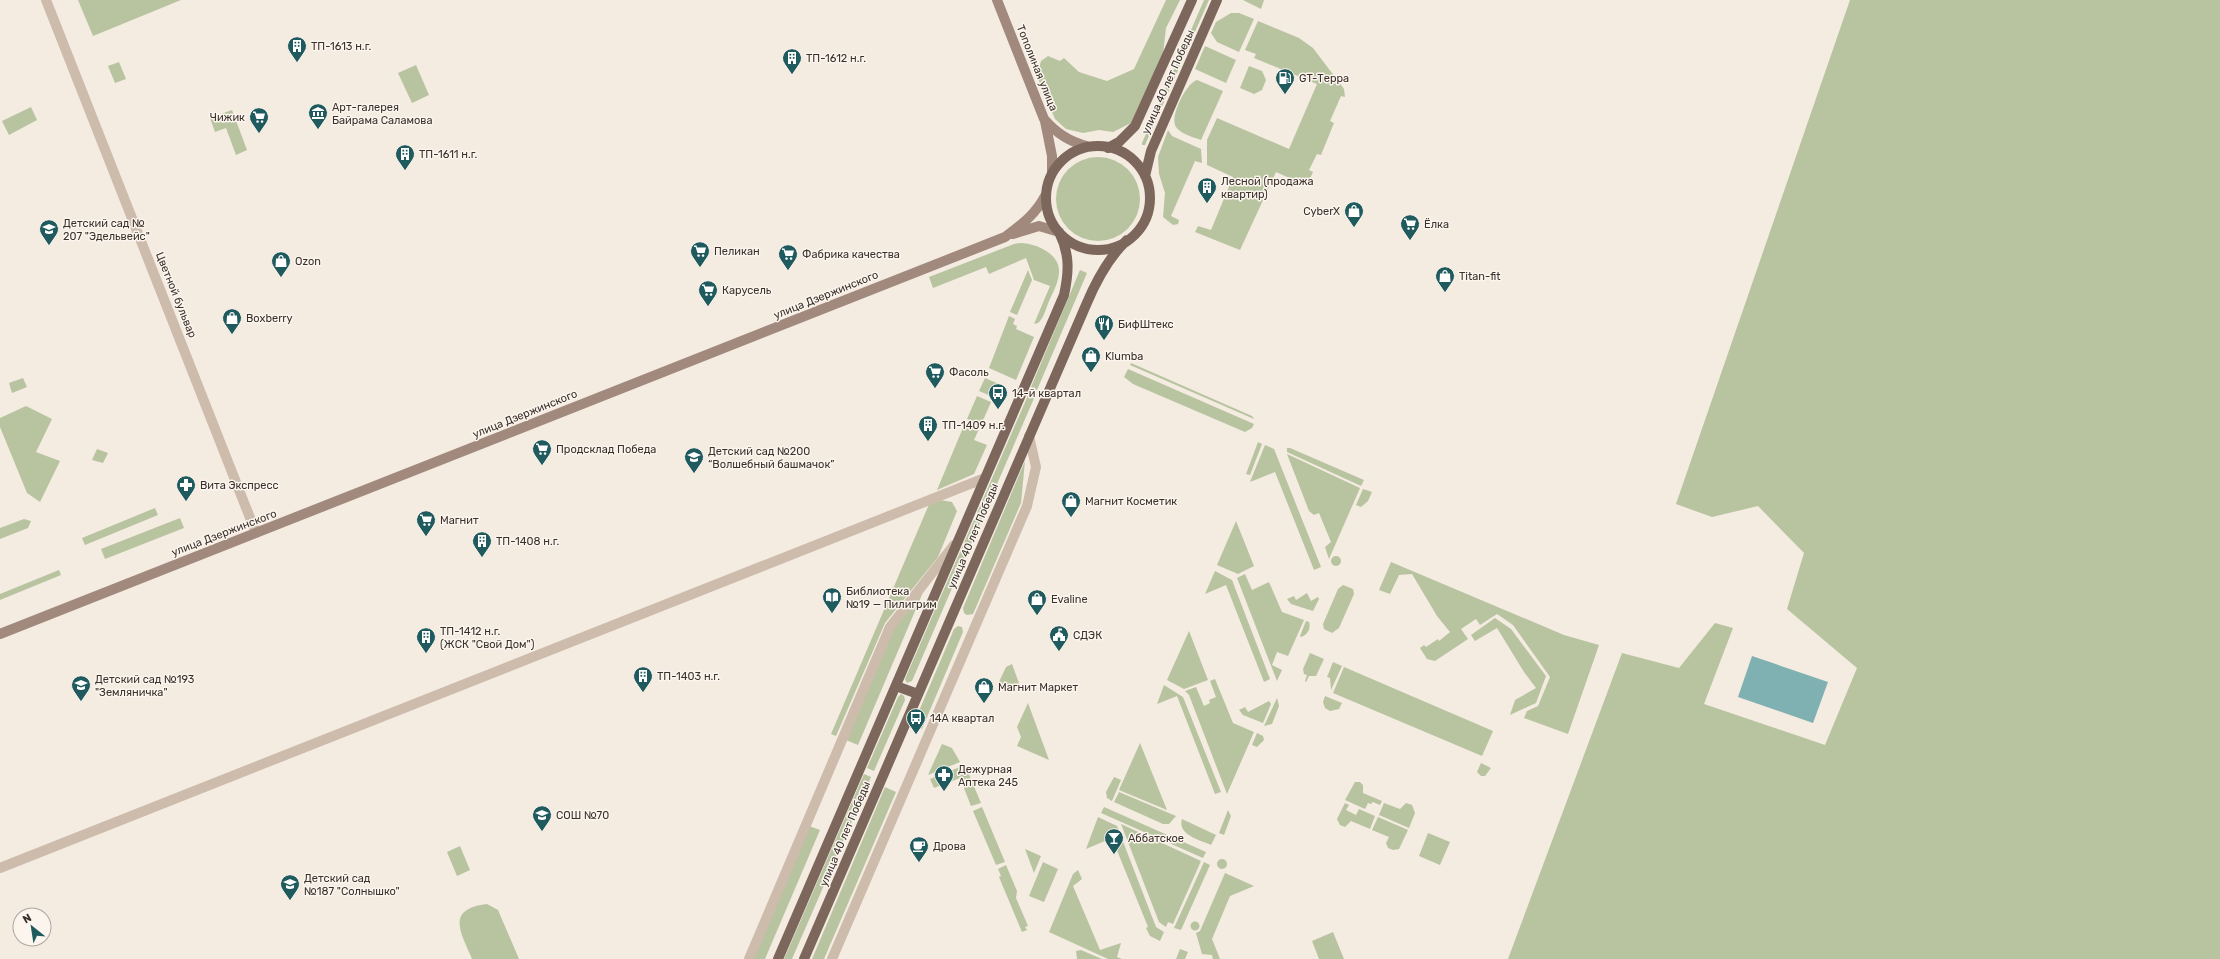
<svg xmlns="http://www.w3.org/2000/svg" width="2220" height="959" font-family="Rubik,sans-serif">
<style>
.green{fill:#b8c4a0}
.water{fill:#7fb0b2}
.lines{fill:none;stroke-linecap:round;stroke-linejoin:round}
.minor{stroke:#cdbbac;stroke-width:10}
.secondary{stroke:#a18a7d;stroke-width:10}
.primary{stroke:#7d675c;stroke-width:10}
.labels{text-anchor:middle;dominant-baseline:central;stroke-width:3;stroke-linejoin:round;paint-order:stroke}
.poi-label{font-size:11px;fill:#3b302b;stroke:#fbf5ee;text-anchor:start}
.street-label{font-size:11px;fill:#3b302b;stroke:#fbf5ee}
</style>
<rect width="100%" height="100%" fill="#f4ebe1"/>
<!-- green -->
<path class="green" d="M78,0H181L93,36Z
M1166,0H1180L1166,28L1163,54L1131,123L1113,132L1099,130L1083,133L1066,129L1055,119L1037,76L1041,61L1048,56L1060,61L1064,58L1079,72L1107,81L1134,69Z
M1204,0H1209L1145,145H1142V143Z
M1243,0H1264L1261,9Z
M1850,0H2220V959H1508L1622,653L1679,668L1715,623L1733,628L1704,704L1825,745L1857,668L1787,609L1804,553L1758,506L1712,517L1676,504Z
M1231,13H1239L1254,19L1239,52L1217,42L1211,33L1216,22Z
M1258,21L1299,38L1313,48L1344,89L1345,97L1341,96L1330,121L1334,123L1321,155L1317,154L1309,170L1313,172L1308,183L1303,184L1299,183L1300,179L1296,177L1294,180L1276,172L1240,250L1195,232L1198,226L1211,230L1233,177L1207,165V140L1217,118L1289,149L1317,84L1254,58L1256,54L1245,50Z
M1205,46L1236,60L1226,83L1195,69Z
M119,62L126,79L115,83L108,66Z
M416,65L429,95L412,103L398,73Z
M1249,66L1262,71L1266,80L1262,90L1254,94L1240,88Z
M1197,80L1223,91L1201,140C1193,137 1181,134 1176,127C1169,118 1186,83 1197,80Z
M31,107L37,120L9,135L2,121Z
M232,110L247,150L236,155L226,128L215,132L210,118Z
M1168,130L1172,136L1201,149L1202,163L1195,161L1171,216L1179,220L1178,224L1173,225L1163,217L1165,193L1159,174L1158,157Z
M1056 199a42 42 0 1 1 84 0a42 42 0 1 1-84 0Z
M1020,243C1035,243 1059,253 1059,271C1059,282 1053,292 1049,301C1046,308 1044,318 1038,323L1034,324L1050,286L1034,280L1026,258L989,274L986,267L933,288L929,277L1014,244Z
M1028,270L1032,280L1017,315L1010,312Z
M1080,270L1087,273L1037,390L1031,387Z
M1009,316L1015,319L1013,324L1017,326L1016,329L1034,337L1016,380L989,368Z
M1131,363L1252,416L1254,419L1130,365Z
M1128,369L1254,424L1252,428L1245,432L1133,384L1124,377Z
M23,378L27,387L12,393L9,383Z
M985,378L999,384L993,397L979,391Z
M1029,393L1035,396L912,681L907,683L905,679Z
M977,396L991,402L981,425L967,419Z
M26,406L52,419L36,452L60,461L40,502L27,493L0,427V418Z
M965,423L979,429L974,440L987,445L974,474L937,490Z
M1258,442L1262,444L1250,475L1246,474Z
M1265,445L1274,449L1321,567L1314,570L1275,472L1250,482Z
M1287,448H1290L1364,480L1361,486L1287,452Z
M97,449L108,453L103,463L92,460Z
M1287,454L1360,488L1329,559L1325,547L1331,542L1319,513L1314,515L1309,511Z
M1025,461L1021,503L973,614L967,615L964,613L963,608Z
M1363,489L1372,492L1368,501L1361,507L1356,505Z
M940,500L952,502L957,511L938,557L885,623L836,736L831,734L930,502Z
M155,508L158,515L85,545L82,538Z
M180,518L184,528L105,559L101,549Z
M24,519L31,521L28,528L0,539V528Z
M1236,521L1254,566L1238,574L1217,565Z
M1331 561a5 5 0 1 1 10 0a5 5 0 1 1-10 0Z
M1391,562L1564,635L1599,645L1568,734L1524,718L1527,711L1538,706L1550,677L1513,625L1497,614L1480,625L1476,619L1461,629L1468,639L1435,661L1427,659L1420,648L1424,645L1426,647L1438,639L1439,641L1450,632L1437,616L1412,574L1399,575L1390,594L1379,590Z
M59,570L61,575L0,600V594Z
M1215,571L1232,580L1270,679L1264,682L1226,585L1205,594Z
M1245,574L1252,590L1269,582L1282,612L1304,620L1288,656L1277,652L1272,665L1282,670L1277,681L1237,578Z
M1343,585L1353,589L1354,594L1339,628L1332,633L1324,629L1323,624L1338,589Z
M924,590L858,745L846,740L894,628Z
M1307,593L1311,601L1318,597L1319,599L1313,611L1291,604L1287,599L1294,596L1296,600Z
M1495,618L1511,629L1546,676L1536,703L1510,715L1515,700L1536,688L1524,672L1497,628L1475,641L1471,635Z
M1306,621L1309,622C1311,628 1308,635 1301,637L1300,636Z
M958,626L962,627L963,632L922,729L913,725L954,629Z
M1189,631L1208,680L1184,689L1167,680Z
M1310,653L1324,659L1316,676H1309L1306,682L1305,681L1307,675L1304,674L1303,669Z
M1333,662L1342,666L1331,690L1330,678L1327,677Z
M1012,664L1020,686L1013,689L999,682L1006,667Z
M1344,667L1493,731L1482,756L1333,693Z
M1215,679L1233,723L1254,732L1227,794L1189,695L1185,691L1196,687L1204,706L1210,703L1209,700L1216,697L1210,681Z
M1164,685L1183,697L1221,792L1215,794L1177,696L1157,704Z
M901,694L904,696L905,700L874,771L867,768L898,697Z
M1325,696L1342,703L1339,709L1330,711L1325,708L1323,702Z
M1277,698L1279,706L1272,724L1264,726Z
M1269,701L1271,704L1263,723L1243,715L1239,710L1245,707L1248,712Z
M1028,703L1049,760L1017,746L1021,737L1017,727Z
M1257,733L1263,736L1264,740L1257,747L1252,745Z
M1140,743L1167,810L1119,790Z
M942,744L952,748L960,762L928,775Z
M1481,763L1491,768L1485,776H1481L1477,772Z
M965,765L981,803L971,806L960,778L934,788L930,779Z
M864,774L871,777L792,959H784Z
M1114,777L1121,780L1112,801L1107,798L1106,792Z
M1355,782H1360L1363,785V793L1382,801L1380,805L1373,802L1371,804L1368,803L1365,809L1345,800Z
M885,787L896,792L824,959H812Z
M1119,792L1176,816L1169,824H1163L1114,802Z
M1345,803L1349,805L1346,810L1356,815L1359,809L1375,816L1370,829L1351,821L1345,827L1340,825L1337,819Z
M1384,803L1400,809L1406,803L1412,805L1415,813L1409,828L1379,815Z
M982,807L1005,862L996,865L973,811Z
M1104,807L1206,852L1203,858L1101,813Z
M1228,810L1231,816L1224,835L1219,833Z
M1098,817L1117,826L1156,927L1164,932L1160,941L1150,936L1146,928L1148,927L1112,838L1086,849Z
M1378,817L1408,830L1399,849L1393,850L1388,848L1386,843L1389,837L1372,830Z
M1182,819L1216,835L1211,845C1200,840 1177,835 1182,819Z
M1121,824L1201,861L1173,924L1168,922L1166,927L1159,922Z
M809,826L820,830L765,959H752Z
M1428,833L1450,842L1440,865L1419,856Z
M460,846L470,870L457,876L447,852Z
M1025,849L1041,856L1034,873Z
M1217 864a5 5 0 1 1 10 0a5 5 0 1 1-10 0Z
M1043,862L1058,869L1044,902L1029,896Z
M1204,862L1210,865L1181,930L1174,928Z
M1006,865L1017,891L1016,898L1028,926L1025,927L1027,930L1022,932L999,877L1001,876L998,869Z
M1078,870L1082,879L1073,886L1100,950L1121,943L1117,957L1122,959H1108L1049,932L1073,874Z
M1225,873L1254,886L1230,896L1212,939L1220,959H1213L1212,955L1202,954L1196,933L1200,931Z
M487,904L498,910L519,959H472C461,933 445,909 487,904Z
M1190.5 926a4.5 4.5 0 1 1 9 0a4.5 4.5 0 1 1-9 0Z
M1333,932L1344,959H1319L1312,941Z
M1180,949L1188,952L1185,959H1176Z
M1081,950L1102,959H1077L1076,951Z"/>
<!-- water -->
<path class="water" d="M1752,656L1828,682L1813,723L1738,697Z"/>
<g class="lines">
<!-- minor -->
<path class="minor" d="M46,0L256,533
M0,868L985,478
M749,959L890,627L954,545
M832,959L1027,506L1036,467L1029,436"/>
<!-- secondary -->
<path class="secondary" d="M997,0L1044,119C1056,133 1070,142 1087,146
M1045,121L1052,156V172
M1013,234L1039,226L1059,232
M0,634L1005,237C1021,225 1036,214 1045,196"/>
<!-- primary -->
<path class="primary" d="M1046 198a52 52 0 1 1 104 0a52 52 0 1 1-104 0Z
M1108,148L1119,142L1135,126L1192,0
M1145,176L1151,151L1217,0
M896,686L918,694
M778,959L1064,295C1069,272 1070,254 1059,232
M804,959L1086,305C1096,281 1108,258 1127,240"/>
</g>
<!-- icons -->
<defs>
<symbol id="building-pin" viewBox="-11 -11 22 30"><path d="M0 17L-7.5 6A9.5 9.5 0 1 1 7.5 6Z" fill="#1f5a5e" stroke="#fbf5ee"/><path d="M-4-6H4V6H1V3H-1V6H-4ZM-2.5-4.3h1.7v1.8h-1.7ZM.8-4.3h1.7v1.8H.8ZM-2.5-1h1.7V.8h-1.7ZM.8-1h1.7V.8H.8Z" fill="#fff"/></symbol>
<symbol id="fuel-pin" viewBox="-11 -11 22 30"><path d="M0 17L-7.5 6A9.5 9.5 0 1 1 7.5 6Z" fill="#1f5a5e" stroke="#fbf5ee"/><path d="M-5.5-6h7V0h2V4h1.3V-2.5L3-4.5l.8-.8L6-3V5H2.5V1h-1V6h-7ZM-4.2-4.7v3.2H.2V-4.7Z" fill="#fff"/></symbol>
<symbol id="museum-pin" viewBox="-11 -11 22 30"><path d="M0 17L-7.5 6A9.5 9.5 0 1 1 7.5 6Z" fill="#1f5a5e" stroke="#fbf5ee"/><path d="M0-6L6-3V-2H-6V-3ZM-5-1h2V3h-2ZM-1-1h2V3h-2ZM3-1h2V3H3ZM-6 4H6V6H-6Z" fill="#fff"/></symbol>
<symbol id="supermarket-pin" viewBox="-11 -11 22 30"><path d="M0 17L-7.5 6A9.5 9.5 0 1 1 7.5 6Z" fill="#1f5a5e" stroke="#fbf5ee"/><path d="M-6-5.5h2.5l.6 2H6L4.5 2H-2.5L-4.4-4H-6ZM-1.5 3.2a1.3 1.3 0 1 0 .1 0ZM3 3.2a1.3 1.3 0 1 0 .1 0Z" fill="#fff"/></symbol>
<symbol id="shop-pin" viewBox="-11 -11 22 30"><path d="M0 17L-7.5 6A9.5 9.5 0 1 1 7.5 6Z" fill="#1f5a5e" stroke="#fbf5ee"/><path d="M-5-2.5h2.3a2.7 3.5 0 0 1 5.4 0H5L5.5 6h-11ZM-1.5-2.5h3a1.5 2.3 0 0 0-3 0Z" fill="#fff"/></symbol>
<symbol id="school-pin" viewBox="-11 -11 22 30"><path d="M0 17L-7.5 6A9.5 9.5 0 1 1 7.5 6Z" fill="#1f5a5e" stroke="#fbf5ee"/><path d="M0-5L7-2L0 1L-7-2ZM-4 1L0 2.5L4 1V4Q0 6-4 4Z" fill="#fff"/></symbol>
<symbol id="restaurant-pin" viewBox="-11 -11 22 30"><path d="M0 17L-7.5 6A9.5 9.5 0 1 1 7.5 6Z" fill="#1f5a5e" stroke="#fbf5ee"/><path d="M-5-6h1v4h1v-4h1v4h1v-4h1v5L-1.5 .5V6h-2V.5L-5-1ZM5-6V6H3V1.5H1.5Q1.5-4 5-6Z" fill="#fff"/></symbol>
<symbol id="bus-pin" viewBox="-11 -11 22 30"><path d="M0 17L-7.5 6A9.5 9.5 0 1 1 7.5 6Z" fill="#1f5a5e" stroke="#fbf5ee"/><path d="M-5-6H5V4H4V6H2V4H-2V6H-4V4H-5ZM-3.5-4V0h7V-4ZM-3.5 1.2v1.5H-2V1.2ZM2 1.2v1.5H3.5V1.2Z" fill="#fff"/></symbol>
<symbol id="pharmacy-pin" viewBox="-11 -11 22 30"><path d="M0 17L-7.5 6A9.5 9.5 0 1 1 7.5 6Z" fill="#1f5a5e" stroke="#fbf5ee"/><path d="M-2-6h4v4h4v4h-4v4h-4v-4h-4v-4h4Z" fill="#fff"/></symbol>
<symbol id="library-pin" viewBox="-11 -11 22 30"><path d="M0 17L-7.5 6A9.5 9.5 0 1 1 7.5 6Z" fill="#1f5a5e" stroke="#fbf5ee"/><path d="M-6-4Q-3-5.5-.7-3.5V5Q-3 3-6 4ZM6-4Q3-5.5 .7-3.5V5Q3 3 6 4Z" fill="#fff"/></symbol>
<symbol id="civic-pin" viewBox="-11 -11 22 30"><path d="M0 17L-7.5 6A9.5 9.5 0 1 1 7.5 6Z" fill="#1f5a5e" stroke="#fbf5ee"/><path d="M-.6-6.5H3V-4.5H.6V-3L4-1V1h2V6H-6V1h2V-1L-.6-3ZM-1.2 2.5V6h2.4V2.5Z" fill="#fff"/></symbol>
<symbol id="bar-pin" viewBox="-11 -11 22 30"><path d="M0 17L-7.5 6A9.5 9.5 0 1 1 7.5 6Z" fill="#1f5a5e" stroke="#fbf5ee"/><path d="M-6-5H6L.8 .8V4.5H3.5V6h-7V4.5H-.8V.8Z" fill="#fff"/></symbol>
<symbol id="cafe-pin" viewBox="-11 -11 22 30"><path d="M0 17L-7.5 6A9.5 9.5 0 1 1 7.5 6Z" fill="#1f5a5e" stroke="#fbf5ee"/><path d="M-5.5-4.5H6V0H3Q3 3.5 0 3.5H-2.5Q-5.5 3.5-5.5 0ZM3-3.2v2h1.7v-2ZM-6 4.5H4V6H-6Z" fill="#fff"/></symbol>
</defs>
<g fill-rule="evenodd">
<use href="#building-pin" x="286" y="35" width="22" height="30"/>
<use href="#building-pin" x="781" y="47" width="22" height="30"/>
<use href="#fuel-pin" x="1274" y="67" width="22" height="30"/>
<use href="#museum-pin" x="307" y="102" width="22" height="30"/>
<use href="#supermarket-pin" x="248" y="106" width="22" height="30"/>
<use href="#building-pin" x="394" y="143" width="22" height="30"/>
<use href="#building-pin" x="1196" y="176" width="22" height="30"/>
<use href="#shop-pin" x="1343" y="200" width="22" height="30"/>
<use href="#supermarket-pin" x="1399" y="213" width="22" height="30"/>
<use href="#school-pin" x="38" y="218" width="22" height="30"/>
<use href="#supermarket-pin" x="689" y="240" width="22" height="30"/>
<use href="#supermarket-pin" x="777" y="243" width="22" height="30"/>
<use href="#shop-pin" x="270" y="250" width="22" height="30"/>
<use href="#shop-pin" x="1434" y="265" width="22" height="30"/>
<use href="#supermarket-pin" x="697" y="279" width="22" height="30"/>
<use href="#shop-pin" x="221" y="307" width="22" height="30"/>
<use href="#restaurant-pin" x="1093" y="313" width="22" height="30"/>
<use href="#shop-pin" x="1080" y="345" width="22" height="30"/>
<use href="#supermarket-pin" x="924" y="361" width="22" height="30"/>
<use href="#bus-pin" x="987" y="382" width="22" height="30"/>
<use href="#building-pin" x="917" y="414" width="22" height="30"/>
<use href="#supermarket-pin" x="531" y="438" width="22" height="30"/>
<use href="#school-pin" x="683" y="446" width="22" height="30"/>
<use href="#pharmacy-pin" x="175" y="474" width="22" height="30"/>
<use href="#shop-pin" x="1060" y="490" width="22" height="30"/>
<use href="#supermarket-pin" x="415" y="509" width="22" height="30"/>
<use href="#building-pin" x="471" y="530" width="22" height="30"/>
<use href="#library-pin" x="821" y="586" width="22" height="30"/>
<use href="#shop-pin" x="1026" y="588" width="22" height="30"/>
<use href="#civic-pin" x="1048" y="624" width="22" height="30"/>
<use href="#building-pin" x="415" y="626" width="22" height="30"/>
<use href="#building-pin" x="632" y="665" width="22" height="30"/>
<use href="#school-pin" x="70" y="674" width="22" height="30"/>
<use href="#shop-pin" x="973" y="676" width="22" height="30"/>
<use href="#bus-pin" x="905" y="707" width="22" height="30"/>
<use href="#pharmacy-pin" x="933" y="764" width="22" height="30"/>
<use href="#school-pin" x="531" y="804" width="22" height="30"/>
<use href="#bar-pin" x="1103" y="827" width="22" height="30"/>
<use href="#cafe-pin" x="908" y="835" width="22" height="30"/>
<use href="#school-pin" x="279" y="873" width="22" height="30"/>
</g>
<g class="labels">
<!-- poi labels -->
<g class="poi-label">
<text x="311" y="46">ТП-1613 н.г.</text>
<text x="806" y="58">ТП-1612 н.г.</text>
<text x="1299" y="78">GT-Терра</text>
<text x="332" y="107">Арт-галерея<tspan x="332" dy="13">Байрама Саламова</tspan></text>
<text x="245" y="117" text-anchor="end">Чижик</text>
<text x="419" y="154">ТП-1611 н.г.</text>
<text x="1221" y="181">Лесной (продажа<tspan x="1221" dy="13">квартир)</tspan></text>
<text x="1340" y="211" text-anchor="end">CyberX</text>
<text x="63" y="223">Детский сад №<tspan x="63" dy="13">207 "Эдельвейс"</tspan></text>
<text x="1424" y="224">Ёлка</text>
<text x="714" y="251">Пеликан</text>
<text x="802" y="254">Фабрика качества</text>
<text x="295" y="261">Ozon</text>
<text x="1459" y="276">Titan-fit</text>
<text x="722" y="290">Карусель</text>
<text x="246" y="318">Boxberry</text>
<text x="1118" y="324">БифШтекс</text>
<text x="1105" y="356">Klumba</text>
<text x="949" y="372">Фасоль</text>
<text x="1012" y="393">14-й квартал</text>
<text x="942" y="425">ТП-1409 н.г.</text>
<text x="556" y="449">Продсклад Победа</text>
<text x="708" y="451">Детский сад №200<tspan x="708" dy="13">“Волшебный башмачок”</tspan></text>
<text x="200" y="485">Вита Экспресс</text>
<text x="1085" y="501">Магнит Косметик</text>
<text x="440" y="520">Магнит</text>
<text x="496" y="541">ТП-1408 н.г.</text>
<text x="846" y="591">Библиотека<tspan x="846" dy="13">№19 — Пилигрим</tspan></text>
<text x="1051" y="599">Evaline</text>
<text x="440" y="631">ТП-1412 н.г.<tspan x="440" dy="13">(ЖСК "Свой Дом")</tspan></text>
<text x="1073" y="635">СДЭК</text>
<text x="657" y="676">ТП-1403 н.г.</text>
<text x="95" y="679">Детский сад №193<tspan x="95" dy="13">"Земляничка"</tspan></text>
<text x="998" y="687">Магнит Маркет</text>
<text x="930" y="718">14А квартал</text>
<text x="958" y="769">Дежурная<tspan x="958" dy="13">Аптека 245</tspan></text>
<text x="556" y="815">СОШ №70</text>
<text x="1128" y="838">Аббатское</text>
<text x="933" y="846">Дрова</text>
<text x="304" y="878">Детский сад<tspan x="304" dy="13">№187 "Солнышко"</tspan></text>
</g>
<!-- street labels -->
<g class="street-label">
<text transform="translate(1037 68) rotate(68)">Тополиная улица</text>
<text transform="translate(1168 82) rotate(-66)">улица 40 лет Победы</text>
<text transform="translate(176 295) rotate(68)">Цветной бульвар</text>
<text transform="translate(826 295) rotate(-22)">улица Дзержинского</text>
<text transform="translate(525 414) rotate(-22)">улица Дзержинского</text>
<text transform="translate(224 533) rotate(-21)">улица Дзержинского</text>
<text transform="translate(973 536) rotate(-67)">улица 40 лет Победы</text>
<text transform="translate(845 834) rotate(-67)">улица 40 лет Победы</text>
</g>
</g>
<!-- north arrow -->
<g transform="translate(32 927) rotate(330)"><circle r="19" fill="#fbf5ee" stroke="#aea6a0"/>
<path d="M0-3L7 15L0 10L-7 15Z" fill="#1f5a5e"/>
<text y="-6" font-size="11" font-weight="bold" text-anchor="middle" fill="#3b302b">N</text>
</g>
</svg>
